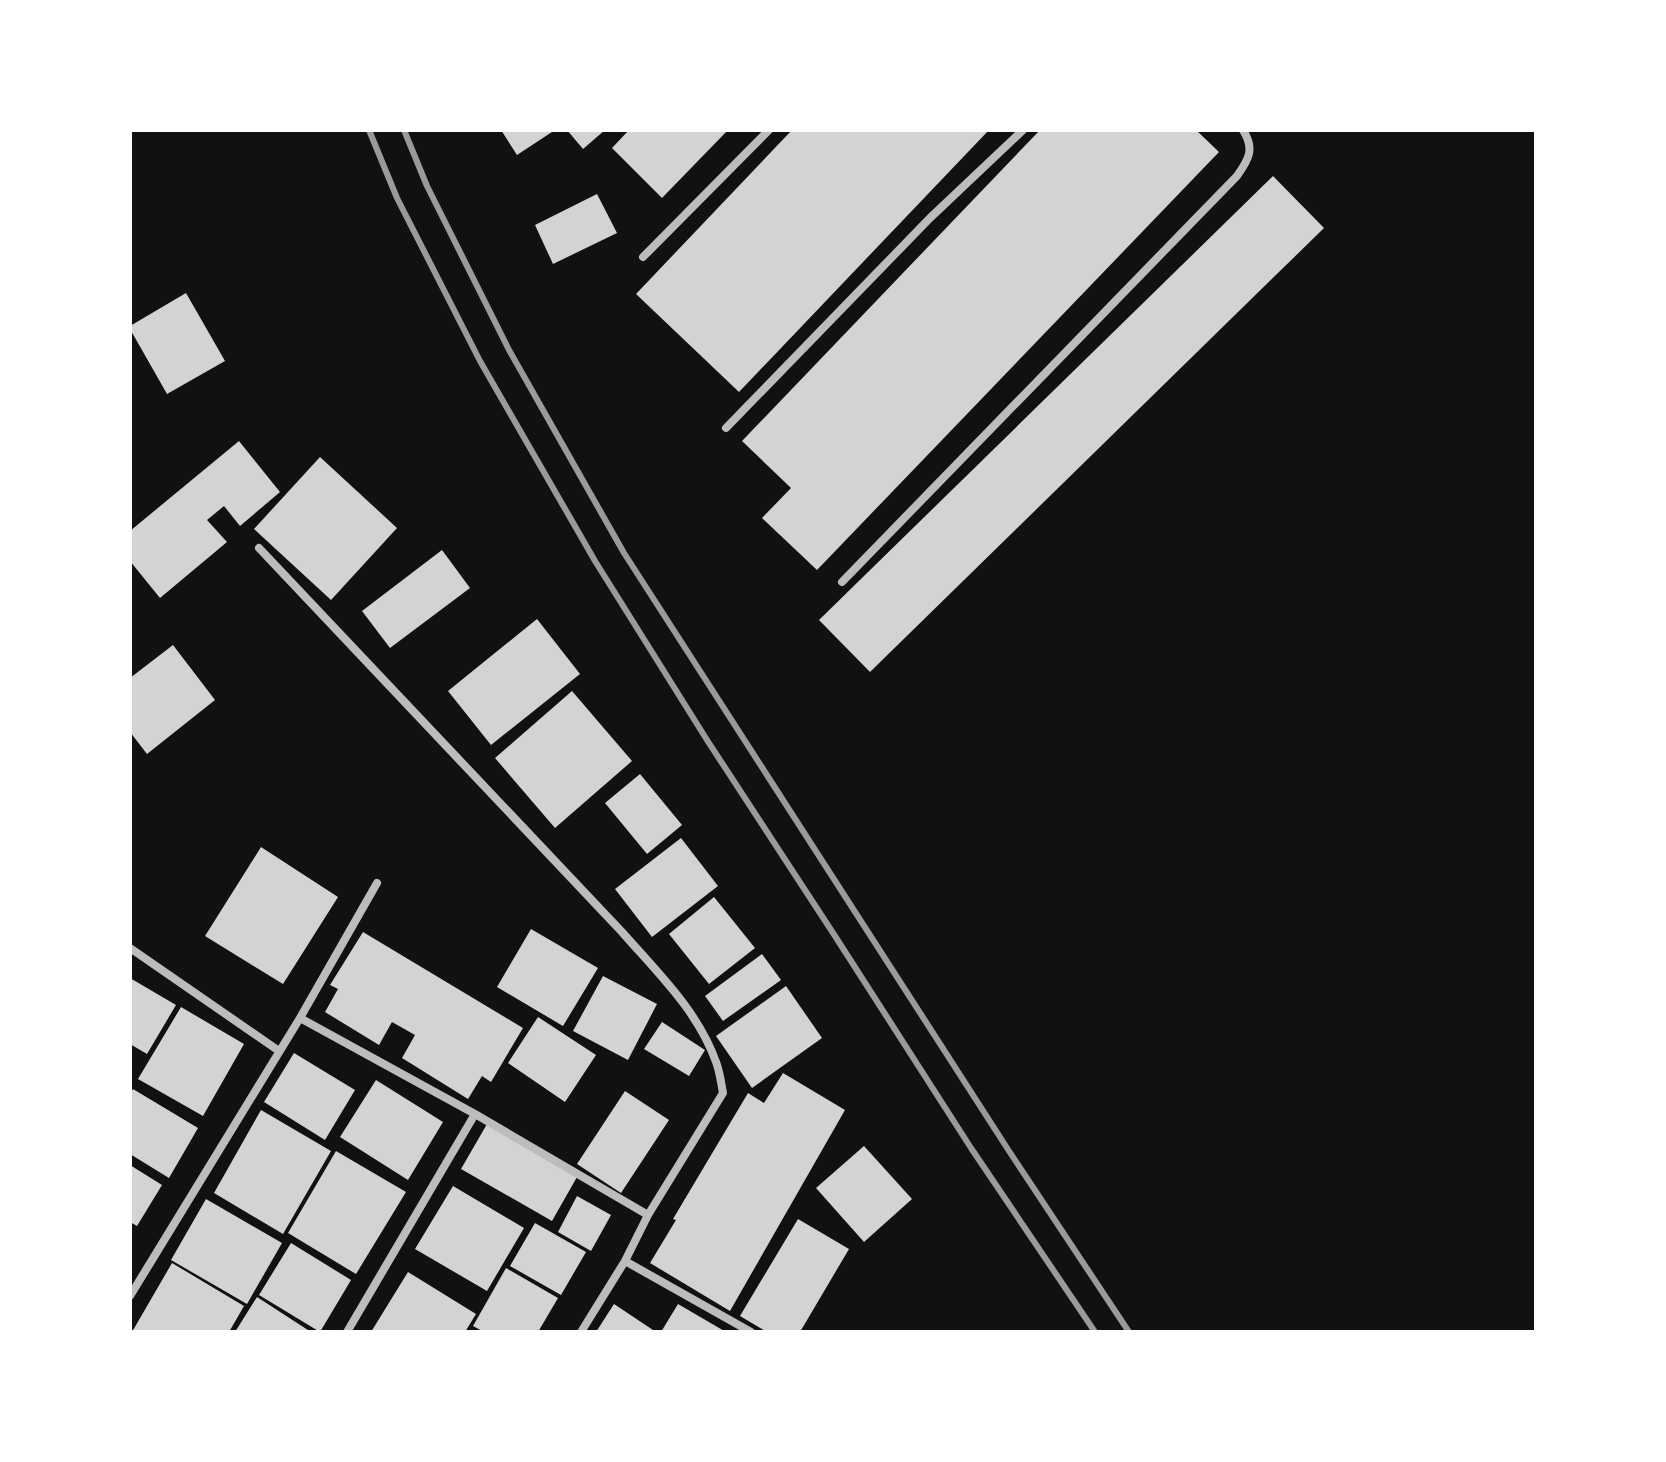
<svg xmlns="http://www.w3.org/2000/svg" width="1666" height="1462" font-family="Georgia,serif">
<style>
.building{fill:#d3d3d3}
.lines{fill:none;stroke-linecap:round;stroke-linejoin:round}
.minor{stroke:#bcbcbc;stroke-width:8}
.rail{stroke:#9a9a9a;stroke-width:6}
</style>
<rect width="100%" height="100%" fill="#111"/>
<!-- building -->
<path class="building" d="M501,130H555L517,155Z
M567,130H605L583,149Z
M629,130H728L662,198L612,148Z
M792,130H989L739,392L636,294Z
M1040,130H1196L1219,152L817,570L762,518L791,488L742,441Z
M1273,176L1324,228L870,672L819,620Z
M597,194L617,233L553,264L535,225Z
M186,293L225,361L167,394L130,329V326Z
M239,441L280,492L240,526L224,506L207,520L227,542L160,598L130,561V531Z
M320,457L397,528L331,600L254,529Z
M442,550L470,588L390,648L362,611Z
M537,619L580,674L491,745L448,691Z
M173,645L215,700L147,754L130,732V678Z
M572,691L632,761L555,828L495,758Z
M640,774L682,825L647,854L605,803Z
M681,838L718,886L652,937L615,889Z
M261,847L338,897L283,984L205,936Z
M714,897L755,948L709,984L669,934Z
M531,929L598,968L563,1026L497,987Z
M363,932L523,1028L491,1082L482,1076L468,1099L402,1058L415,1035L392,1022L379,1045L325,1012L338,989L330,985Z
M762,954L781,980L723,1021L705,996Z
M603,976L657,1004L628,1060L573,1031Z
M130,978L176,1005L147,1054L130,1044Z
M786,986L822,1038L752,1088L716,1036Z
M181,1007L244,1044L203,1116L138,1079Z
M538,1017L596,1055L565,1102L508,1063Z
M662,1022L705,1050L689,1076L644,1049Z
M294,1053L355,1090L325,1140L264,1102Z
M783,1073L845,1110L730,1311L650,1263L676,1220L673,1219L748,1093L764,1103Z
M376,1080L443,1122L408,1180L340,1137Z
M133,1089L198,1128L169,1178L130,1154V1095Z
M625,1091L669,1120L621,1193L577,1164Z
M261,1110L331,1151L283,1234L214,1193Z
M487,1124L577,1177L552,1221L461,1169Z
M864,1146L912,1199L864,1242L816,1188Z
M336,1151L406,1192L356,1274L288,1233Z
M130,1165L162,1185L137,1226L130,1222Z
M453,1186L524,1228L487,1291L415,1249Z
M577,1196L611,1215L591,1251L558,1232Z
M206,1199L282,1243L247,1304L171,1260Z
M798,1219L849,1249L800,1332H767L740,1316Z
M535,1223L586,1252L561,1295L510,1266Z
M291,1243L351,1280L320,1332L259,1295Z
M172,1263L244,1306L229,1332H132Z
M506,1268L558,1298L538,1332H484L473,1326Z
M408,1272L476,1314L465,1332H371Z
M257,1297L311,1332H235Z
M614,1304L656,1332H596Z
M678,1304L726,1332H661Z"/>
<g class="lines">
<!-- minor -->
<path class="minor" d="M643,257L769,130
M726,428L930,218L1023,130
M259,548L622,932C657,972 698,1011 716,1062C720,1072 721,1083 723,1093L648,1215L625,1261L581,1332
M842,582L1237,176C1249,159 1255,149 1243,130
M130,948L279,1051
M300,1018L475,1114L648,1215
M625,1261L751,1332
M130,1296L300,1018L377,883
M347,1332L475,1114"/>
<!-- rail -->
<path class="rail" d="M369,130L397,198L480,361L595,561L707,740L835,936L971,1148L1095,1332
M404,130L427,186L509,350L624,553L1009,1151L1129,1332"/>
</g>
<!-- border -->
<rect width="1666" height="1462" fill="none" stroke="#ffffff" stroke-width="264"/>
</svg>
